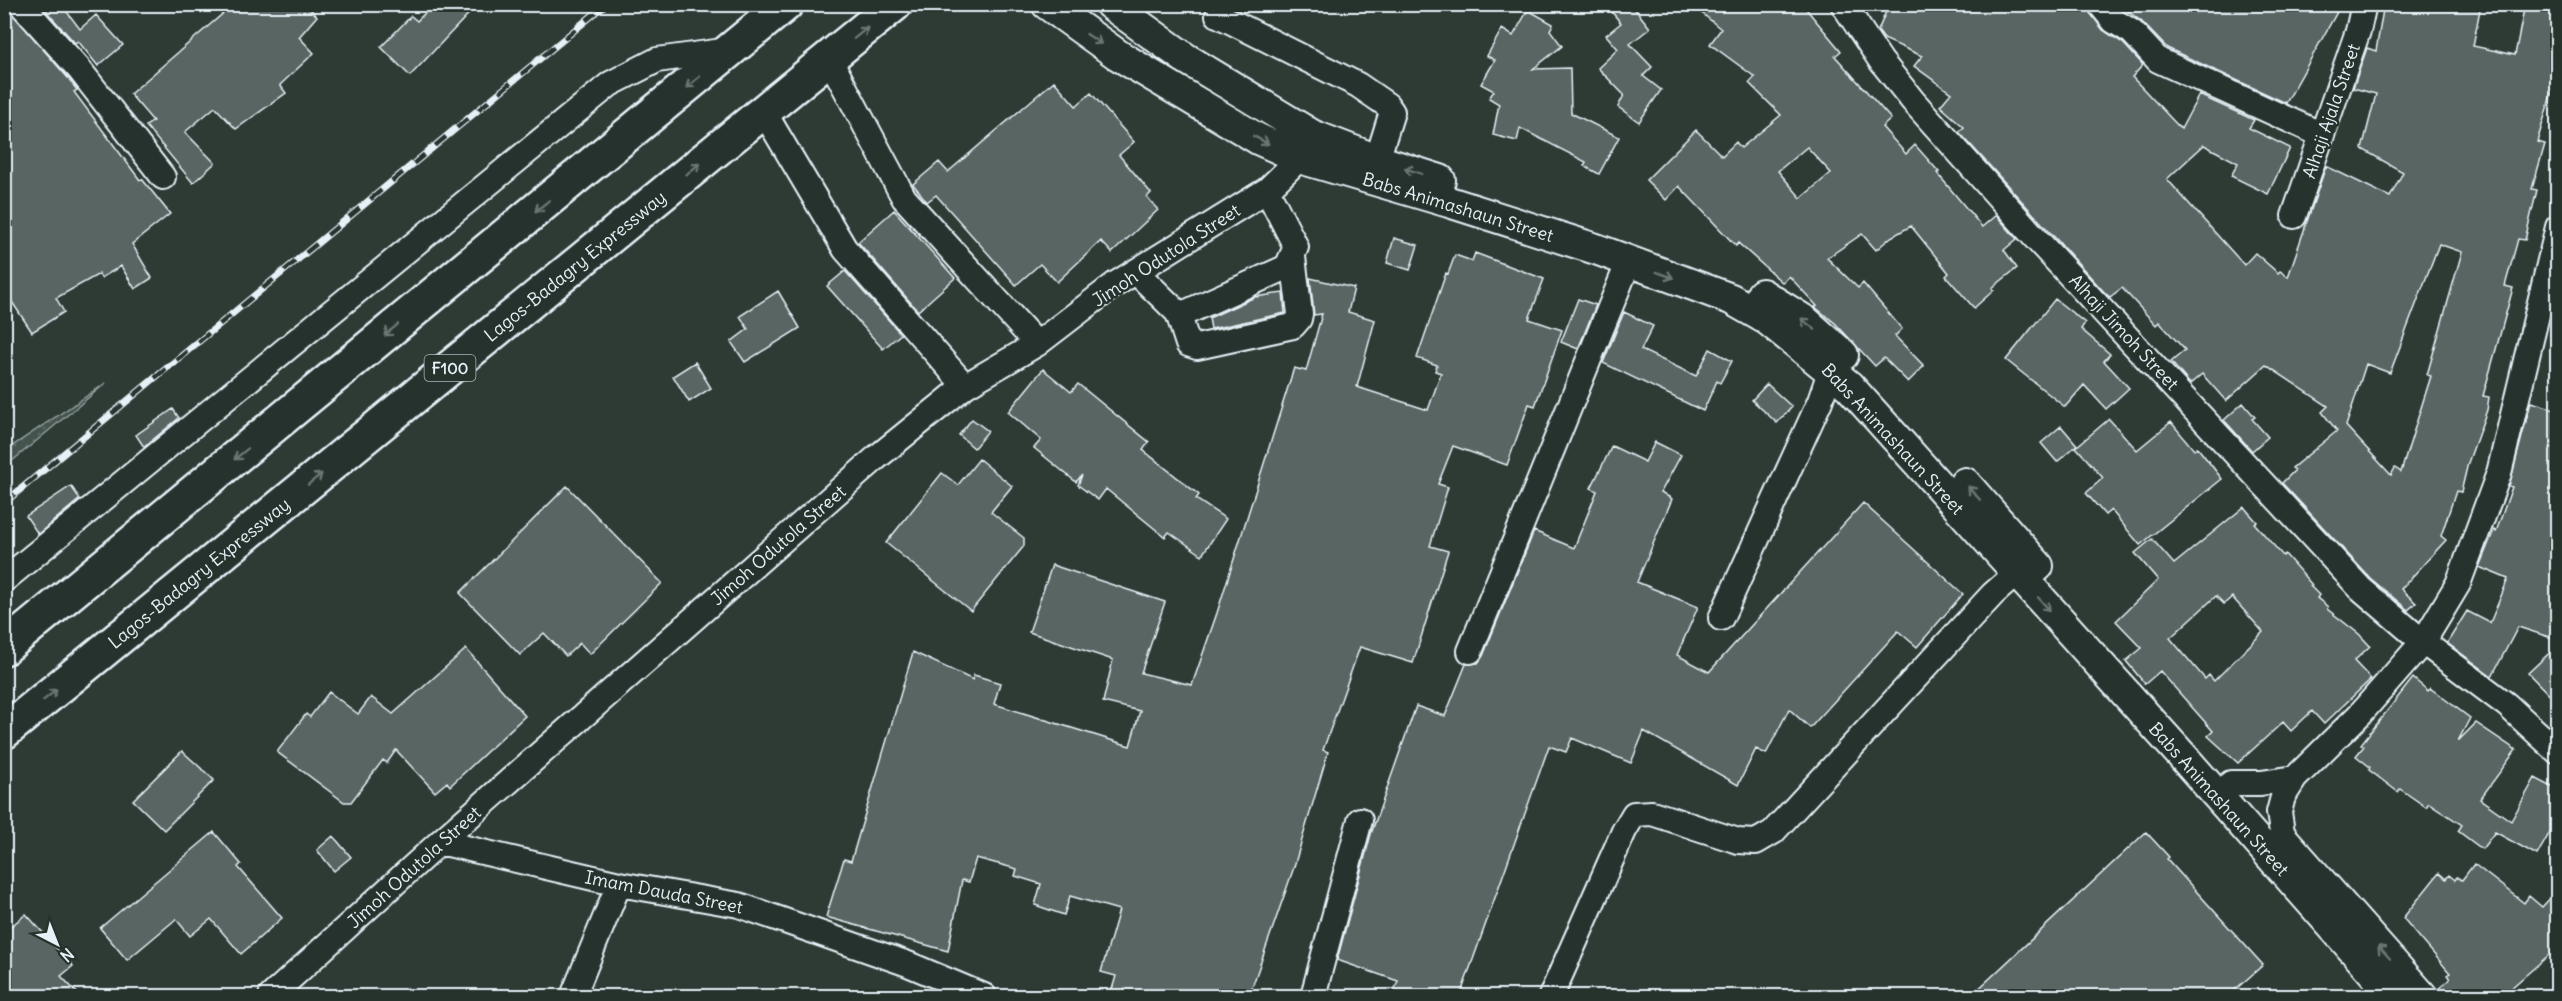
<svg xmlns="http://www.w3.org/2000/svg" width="2562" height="1001" font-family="Delius,sans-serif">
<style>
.grass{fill:url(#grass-dots);stroke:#96a2a3;stroke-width:1.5}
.building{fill:#596563;stroke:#e8f1f8;stroke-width:1.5;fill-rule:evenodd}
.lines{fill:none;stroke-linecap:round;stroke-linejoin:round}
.minor-casing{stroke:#e8f1f8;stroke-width:28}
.major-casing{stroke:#e8f1f8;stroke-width:34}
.highway-casing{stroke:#e8f1f8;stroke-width:38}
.minor{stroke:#26332d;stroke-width:24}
.major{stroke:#26332d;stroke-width:30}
.highway{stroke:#26332d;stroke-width:33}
.rail-casing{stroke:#e8f1f8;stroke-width:7}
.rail{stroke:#26332d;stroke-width:4.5;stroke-dasharray:14;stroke-linecap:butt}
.oneway{stroke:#6a7674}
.labels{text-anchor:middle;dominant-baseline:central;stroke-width:5;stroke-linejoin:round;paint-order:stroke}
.shield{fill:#26332d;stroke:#aeb8bb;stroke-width:1.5}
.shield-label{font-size:16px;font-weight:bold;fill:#e8f1f8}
.street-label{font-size:18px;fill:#e8f1f8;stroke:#26332d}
</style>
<defs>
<pattern id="grass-dots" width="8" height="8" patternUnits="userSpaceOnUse" patternTransform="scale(1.5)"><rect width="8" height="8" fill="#45524e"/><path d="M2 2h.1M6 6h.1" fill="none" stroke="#606b68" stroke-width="1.8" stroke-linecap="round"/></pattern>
</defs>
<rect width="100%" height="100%" fill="#2e3b35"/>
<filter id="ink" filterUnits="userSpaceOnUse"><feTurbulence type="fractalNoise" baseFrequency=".0167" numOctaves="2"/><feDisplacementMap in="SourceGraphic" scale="12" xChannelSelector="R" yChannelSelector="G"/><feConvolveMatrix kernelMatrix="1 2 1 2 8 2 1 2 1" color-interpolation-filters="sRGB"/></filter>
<g filter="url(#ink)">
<!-- grass -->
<path class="grass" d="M106,383L5,467V451Z"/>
<!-- building -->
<path class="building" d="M4,4L68,78L77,90L74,92L140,180L142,179L170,214L132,244L152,278L135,289L121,266L101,278L99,274L56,298L64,312L32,332L4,290Z
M54,4H61L80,29L96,15L123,45L98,66L78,41L75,43L46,11Z
M234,4H305L317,16L299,37L314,53L280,85L286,93L236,129L215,107L185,132L215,163L193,183L146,126L153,121L130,94Z
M434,4H478L410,76L381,47L411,16L417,21Z
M1605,4H1631L1650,28L1630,44L1652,67L1643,76L1661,90L1639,122L1618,107L1624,95L1598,68L1618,49L1606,35L1621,23Z
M1691,4H1802L1841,51L1835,56L1891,119L1882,127L1906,154L1915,145L1939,172L1937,173L1982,227L1996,215L2017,239L2004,250L2017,268L1992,288L1994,290L1974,308L1946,276L1949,273L1911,226L1891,237L1876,250L1862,234L1827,258L1858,288L1863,283L1902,329L1895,336L1924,366L1908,382L1884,358L1875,366L1835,323L1815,307L1817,306L1789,276L1783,283L1738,243L1736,246L1679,186L1666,200L1646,180L1696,130L1722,156L1736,142L1741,148L1781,115L1749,83L1755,77L1710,44L1721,29ZM1807,147L1831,173L1801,198L1778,171Z
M1889,4H2079L2088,10L2103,30L2123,43L2143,65L2132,77L2181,129L2199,95L2254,120L2249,128L2290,148L2268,194L2231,176L2238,163L2204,145L2167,179L2244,265L2255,253L2278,273L2280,271L2288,277L2326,166L2390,197L2403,172L2362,149L2376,94L2353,88L2367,48L2376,51L2384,4H2481L2473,46L2515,55L2525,4H2558V89L2553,88L2537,142L2545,144L2532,189L2537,190L2525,240L2518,239L2505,286L2513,288L2483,396L2489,397L2487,410L2468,463L2461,492L2456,491L2441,536L2446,540L2401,589L2416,603L2408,610L2370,578L2282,483L2295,470L2292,468L2337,431L2322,412L2328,406L2266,365L2226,401L2202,374L2190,384L2171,362L2185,350L2159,322L2156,325L2122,288L2110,297L2106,294L1959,132L1964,127L1940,106L1951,93L1914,66L1922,56L1884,39L1878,31ZM2439,244L2462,252L2427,375L2431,376L2401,472L2395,468L2391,475L2346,426L2366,364L2390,373Z
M2119,4H2323L2337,12L2286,103L2167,48L2142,22Z
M1528,10L1553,24L1550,30L1562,46L1533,69L1570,68L1571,113L1619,137L1599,174L1584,166L1586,162L1520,128L1517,141L1493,135L1499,104L1489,98L1494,91L1481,84L1495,60L1487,56L1502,29L1513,36Z
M1054,81L1076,106L1091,93L1134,142L1119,155L1151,193L1147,197L1158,210L1112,253L1101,241L1057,282L1040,264L1016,285L936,195L927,202L913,184L939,162L948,172Z
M894,210L955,278L918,311L858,242Z
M1394,238L1418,245L1410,270L1387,263Z
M1475,253L1544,279L1529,319L1562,330L1535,406L1529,404L1507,465L1453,446L1438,484L1448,487L1430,546L1448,551L1413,663L1360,647L1323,750L1328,752L1293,870L1249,996H1110L1116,976L1101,972L1119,910L1070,896L1064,915L1035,905L1041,884L1015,876L1017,869L976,858L969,882L962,880L948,951L826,917L844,859L851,861L913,652L973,680L974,675L1000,683L994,704L1130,746L1140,711L1103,702L1113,660L1029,632L1052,565L1165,602L1141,673L1192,685L1217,613L1294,368L1306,371L1322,314L1314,315L1310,278L1354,288L1348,312L1375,320L1357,387L1428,410L1441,373L1435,371L1437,365L1417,358L1446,273L1448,274L1455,255L1472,261Z
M845,271L901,334L883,349L827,286Z
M778,291L800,328L745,362L731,342L748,329L740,316Z
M1283,293L1285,313L1211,329L1209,318L1255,297Z
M1578,299L1596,305L1578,349L1561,342Z
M2055,299L2085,323L2081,329L2110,354L2104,361L2129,388L2106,409L2084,385L2065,407L2006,360Z
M1624,312L1653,326L1641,350L1696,376L1710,349L1732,361L1720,383L1717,381L1703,411L1603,363Z
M695,362L711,388L689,402L673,376Z
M1043,369L1071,392L1078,384L1149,442L1143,450L1199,495L1196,499L1226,519L1202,555L1169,532L1165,537L1106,489L1098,500L1078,485L1082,475L1076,482L1034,448L1041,440L1008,412Z
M1767,384L1792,407L1777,423L1752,400Z
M2531,402L2558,410V640L2518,627L2492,676L2447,643L2467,611L2490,623L2508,579L2479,567L2494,530L2496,532L2512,487L2509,486Z
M2243,403L2255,417L2252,419L2268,437L2252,451L2224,420Z
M173,409L179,418L144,447L136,435Z
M972,419L988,431L974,448L959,435Z
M2109,419L2137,450L2171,422L2194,450L2197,447L2222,479L2140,545L2111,510L2105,515L2086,493L2103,478L2076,447Z
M2061,426L2077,445L2057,462L2041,443Z
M1655,442L1681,455L1661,492L1672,499L1637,582L1698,607L1677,655L1709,672L1863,503L1963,594L1917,647L1898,631L1810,728L1789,709L1766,754L1756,749L1738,785L1644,731L1631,763L1572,738L1566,752L1549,746L1460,996H1392L1398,981L1337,960L1371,834L1416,706L1445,716L1466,664L1478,663L1483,656L1534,531L1574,548L1597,491L1591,488L1612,446L1645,462Z
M979,459L1012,486L991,512L1024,538V546L971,611L886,543L942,473L958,485Z
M71,486L80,499L38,534L26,516Z
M567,486L662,583L590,654L580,643L566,656L544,633L520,655L460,593Z
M2244,507L2257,522L2255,524L2283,556L2285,554L2312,585L2310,586L2319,595L2317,598L2328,607L2327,609L2359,634L2370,646L2354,661L2371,679L2324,724L2312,711L2291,731L2283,722L2238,763L2208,736L2213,731L2160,671L2145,684L2126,661L2142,648L2116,621L2158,580L2135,553L2152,539L2174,564ZM2216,596L2224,604L2232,597L2263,632L2214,681L2209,675L2205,679L2170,638Z
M2558,645V704L2528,673Z
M466,649L525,716L450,786L447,782L435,792L396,750L387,763L383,760L351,802H344L277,752L306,714L310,717L329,692L358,714L371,697L393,714Z
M2413,678L2428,691L2430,688L2470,718L2458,741L2476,723L2516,750L2480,799L2511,821L2535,778L2558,790V818L2537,855L2495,832L2482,849L2458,831L2462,825L2429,803L2426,807L2400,789L2398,792L2369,770L2370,767L2356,756L2364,746L2361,744Z
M182,751L214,780L164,830L133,800Z
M214,832L241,864L238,867L282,918L241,954L211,919L190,936L176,919L127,960L100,928Z
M2146,832L2169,857L2167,859L2263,965L2228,996H1971Z
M333,836L351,857L334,871L317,850Z
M2474,864L2524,903L2529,896L2542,907L2558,890V947L2502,996H2439L2437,990L2450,979L2447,975L2450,973L2403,918L2439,873L2446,879L2449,875L2455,880L2457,877L2462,880Z
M26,914L73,966L61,976L80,996H4V932Z"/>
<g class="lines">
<defs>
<path id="minor" d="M21,4L79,69L163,177
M1843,4L1881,61L1913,101L2038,241L2360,588L2423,642L2507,705L2558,752
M2100,4L2114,21L2132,32L2158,60L2322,135
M1218,15L1358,85L1387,105L1392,112L1377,160
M829,58L904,198L1037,344
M764,112L845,249L965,386
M2294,216L2358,31L2364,4
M1136,272L1178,313L1187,312L1287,267L1296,247L1267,190
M1178,313L1188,344L1197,347L1293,326L1299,319L1300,314L1293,257
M4,580L610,84L657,60L730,50
M1721,618L1820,401L1831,369
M1470,651L1629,261
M2231,783H2261L2295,778
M2283,839L2279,812L2283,797L2295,778L2360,714L2423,642L2458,584L2499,473L2558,227
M440,842L619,884L739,905L908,964L984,996
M271,996L440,842L876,458L965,386L1037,344L1114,285L1267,190L1300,158L1308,143
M573,996L619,884
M1313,996L1360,820
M1551,996L1624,831L1634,814L1652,813L1738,841L1756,842L1773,832L1993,594L2017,573"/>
<path id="major" d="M1047,4L1118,55L1258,139L1300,158L1449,202L1596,249L1731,299L1768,320L1849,386L2185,759L2394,996
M1110,4L1185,58L1312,135L1377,160L1440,180
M1762,294L1805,321L1843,355
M1965,483L2038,566
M2283,839L2422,996"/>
<path id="highway" d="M4,648L786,4
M4,732L895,4"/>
</defs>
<!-- minor casing -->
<use href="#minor" class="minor-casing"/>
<!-- major casing -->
<use href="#major" class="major-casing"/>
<!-- highway casing -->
<use href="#highway" class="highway-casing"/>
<!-- minor -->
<use href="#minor" class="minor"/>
<!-- major -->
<use href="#major" class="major"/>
<!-- highway -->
<use href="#highway" class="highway"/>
<defs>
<path id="rail" d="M4,503L606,4"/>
</defs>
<!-- rail casing -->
<use href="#rail" class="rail-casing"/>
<!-- rail -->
<use href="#rail" class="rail"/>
</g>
<!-- one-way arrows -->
<defs><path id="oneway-shaft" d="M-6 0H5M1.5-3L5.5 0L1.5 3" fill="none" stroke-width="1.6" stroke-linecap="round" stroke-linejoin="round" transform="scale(1.5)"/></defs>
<g class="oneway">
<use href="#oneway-shaft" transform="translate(861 33) rotate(-39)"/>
<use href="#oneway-shaft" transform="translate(1094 39) rotate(34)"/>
<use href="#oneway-shaft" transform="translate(693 82) rotate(141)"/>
<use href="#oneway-shaft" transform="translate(1261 140) rotate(27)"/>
<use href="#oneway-shaft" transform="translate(693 169) rotate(-39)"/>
<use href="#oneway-shaft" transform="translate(1413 171) rotate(-162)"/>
<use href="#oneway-shaft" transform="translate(542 206) rotate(141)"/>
<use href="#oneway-shaft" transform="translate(1665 275) rotate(20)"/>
<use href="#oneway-shaft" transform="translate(1808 324) rotate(-141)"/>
<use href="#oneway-shaft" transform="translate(391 330) rotate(141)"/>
<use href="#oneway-shaft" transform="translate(241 454) rotate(141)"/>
<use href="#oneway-shaft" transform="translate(315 479) rotate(-39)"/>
<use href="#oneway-shaft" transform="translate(1974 493) rotate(-131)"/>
<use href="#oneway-shaft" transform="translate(2044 604) rotate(48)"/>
<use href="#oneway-shaft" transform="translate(50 695) rotate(-39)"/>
<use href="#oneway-shaft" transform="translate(2384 952) rotate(-132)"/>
</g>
</g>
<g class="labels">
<!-- shield labels -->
<rect class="shield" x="424.5" y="355" width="51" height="26" rx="4.5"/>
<g class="shield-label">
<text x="450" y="368">F100</text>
</g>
<!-- street labels -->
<g class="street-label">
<text transform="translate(2331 111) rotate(-71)">Alhaji Ajala Street</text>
<text transform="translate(1458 207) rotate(17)">Babs Animashaun Street</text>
<text transform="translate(1166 255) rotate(-33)">Jimoh Odutola Street</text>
<text transform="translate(575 266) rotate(-39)">Lagos-Badagry Expressway</text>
<text transform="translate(2124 332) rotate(47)">Alhaji Jimoh Street</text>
<text transform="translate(1893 439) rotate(47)">Babs Animashaun Street</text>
<text transform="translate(778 545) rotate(-41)">Jimoh Odutola Street</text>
<text transform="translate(199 573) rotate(-39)">Lagos-Badagry Expressway</text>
<text transform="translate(2219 799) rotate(48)">Babs Animashaun Street</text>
<text transform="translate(414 867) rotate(-42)">Jimoh Odutola Street</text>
<text transform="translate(664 892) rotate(11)">Imam Dauda Street</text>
</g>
</g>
<!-- margin -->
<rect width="2562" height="1001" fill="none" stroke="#26332d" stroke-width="24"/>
<rect x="12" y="12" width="2538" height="977" fill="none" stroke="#e8f1f8" stroke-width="2" filter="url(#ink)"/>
<!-- north arrow -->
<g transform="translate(57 944) rotate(138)" stroke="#26332d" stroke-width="4.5" paint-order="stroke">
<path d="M0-4.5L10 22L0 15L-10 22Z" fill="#e8f1f8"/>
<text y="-9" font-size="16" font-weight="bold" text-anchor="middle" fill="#e8f1f8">N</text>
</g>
</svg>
